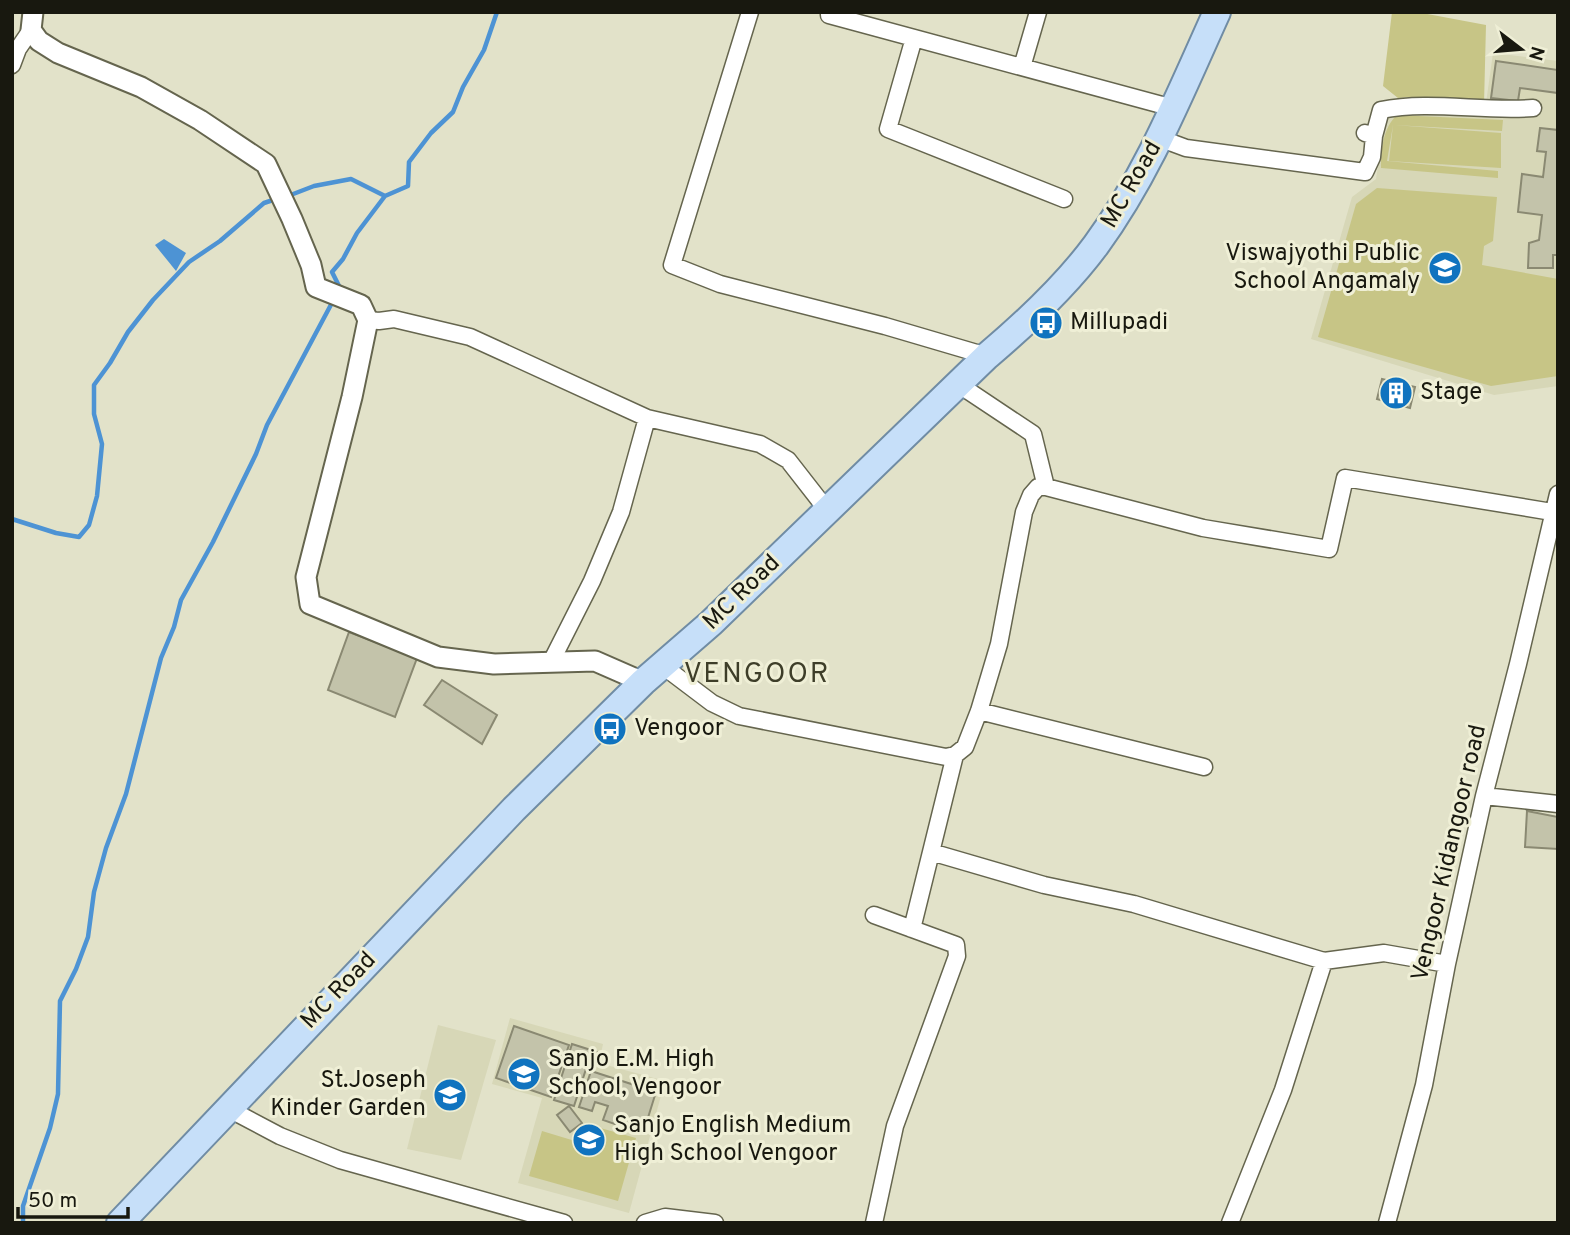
<svg xmlns="http://www.w3.org/2000/svg" width="1570" height="1235" font-family="Overpass,sans-serif">
<style>
.built{fill:#d7d7b7}
.green{fill:#c7c586}
.water{fill:#4d93d4}
.lines{fill:none;stroke-linecap:round;stroke-linejoin:round}
.stream{stroke:#4d93d4;stroke-width:4.5}
.building{fill:#c3c3aa;stroke:#8a8972;stroke-width:2}
.minor-casing{stroke:#65654e;stroke-width:19}
.tertiary-casing{stroke:#65654e;stroke-width:23}
.primary-casing{stroke:#708ca4;stroke-width:30}
.minor{stroke:#fff;stroke-width:16}
.tertiary{stroke:#fff;stroke-width:19}
.primary{stroke:#c6dff9;stroke-width:26}
.labels{text-anchor:middle;dominant-baseline:central;stroke-width:6;stroke-linejoin:round;paint-order:stroke}
.street-label{font-size:24px;fill:#18180f;stroke:#efefd6}
.poi-label{font-size:24px;fill:#18180f;stroke:#efefd6;text-anchor:start}
.quarter-label{font-size:28px;letter-spacing:2px;fill:#3e3e29;stroke:#efefd6}
</style>
<rect width="100%" height="100%" fill="#e2e2c9"/>
<!-- built -->
<path class="built" d="M1493,53L1558,61V386L1494,395L1311,339L1352,197L1376,179L1386,114L1486,103Z
M510,1018L603,1044L599,1063L665,1081L629,1213L518,1183L542,1098L492,1084Z
M438,1025L496,1040L461,1160L407,1149Z"/>
<!-- green -->
<path class="green" d="M1392,12L1422,13L1486,25L1484,104L1428,101L1410,97L1398,98L1383,86Z
M1397,115L1503,120L1502,131L1394,125L1501,133V168L1389,161L1393,125L1387,161L1498,171V178L1381,168C1381,149 1383,128 1397,115Z
M1377,188L1497,197L1493,241L1484,246L1482,265L1558,279V376L1491,386L1318,337L1356,204Z
M586,1124L636,1138L618,1201L529,1176L542,1131L575,1141Z"/>
<!-- water -->
<path class="water" d="M164,239L186,253L176,271L155,245Z"/>
<g class="lines">
<!-- stream -->
<path class="stream" d="M288,196L314,186L351,179L385,196L408,186L409,162L431,133L453,112L463,87L484,50L497,12
M340,288L332,272L343,259L357,233L385,196
M12,519L56,533L79,537L89,525L97,496L102,444L94,414V385L110,363L128,332L153,300L189,262L220,241L264,203L276,199
M23,1223V1206L50,1128L58,1094L60,1001L76,969L88,937L94,892L106,848L126,794L161,658L174,627L181,600L213,542L256,454L267,425L334,299"/>
</g>
<!-- building -->
<path class="building" d="M1496,61L1558,70V93L1520,88L1518,101L1491,98Z
M1540,128L1558,130V255H1553V268H1528L1529,243L1539,240L1542,215L1518,212L1522,174L1543,177L1546,152L1537,151Z
M1382,379L1415,387L1410,408L1377,399Z
M349,632L417,658L395,717L328,690Z
M442,680L497,715L482,744L424,705Z
M1527,811L1558,817V849L1525,847Z
M514,1026L569,1045L551,1097L496,1078Z
M572,1044L597,1052L592,1067L587,1066L574,1106L554,1100Z
M591,1071L656,1092L646,1124L635,1121L632,1130L603,1120L608,1106L595,1102L592,1111L579,1107Z
M569,1106L582,1123L570,1132L557,1115Z"/>
<g class="lines">
<defs>
<path id="minor" d="M750,12L672,265L720,284L885,326L987,356
M829,12V15L1173,108
M914,38L888,129L1064,199
M12,65L18,49L31,30
M1022,67L1038,12
M1374,136L1381,110C1430,100 1482,112 1533,108
M1159,138L1186,148L1365,172L1372,157L1374,136L1365,133
M368,320L379,321L394,319L470,337L647,418L760,444L788,460L827,510
M958,384L1033,434L1046,487
M551,662L592,581L621,512L647,418
M663,666L712,703L739,716L946,757L955,755L965,747L979,711L999,644L1024,512L1031,495L1038,487H1046L1203,528L1329,549L1345,478L1552,512
M979,711L1204,767
M1484,796L1558,804
M931,852L1044,885L1134,904L1324,961L1384,953L1447,964
M874,915L956,945L957,956L895,1126L874,1223
M912,929L955,755
M229,1109L280,1136L340,1160L564,1223
M645,1223L665,1217L715,1223
M1230,1223L1283,1090L1324,961
M1387,1223L1424,1085L1447,964L1484,796L1518,664L1558,494"/>
<path id="tertiary" d="M33,12L31,30L39,41L58,53L141,87L200,120L266,164L292,219L311,265L316,287L361,305L368,320L352,397L306,577L310,604L438,657L494,664L595,661L643,682"/>
<path id="primary" d="M120,1223L514,809L643,682L711,623L987,356C1026,323 1065,287 1096,245C1148,174 1181,91 1217,12"/>
</defs>
<!-- minor casing -->
<use href="#minor" class="minor-casing"/>
<!-- tertiary casing -->
<use href="#tertiary" class="tertiary-casing"/>
<!-- primary casing -->
<use href="#primary" class="primary-casing"/>
<!-- minor -->
<use href="#minor" class="minor"/>
<!-- tertiary -->
<use href="#tertiary" class="tertiary"/>
<!-- primary -->
<use href="#primary" class="primary"/>
</g>
<!-- icons -->
<defs>
<symbol id="school-disc" viewBox="-11 -11 22 22"><circle r="9.5" fill="#1073bf" stroke="#efefd6"/><path d="M0-5L7-2L0 1L-7-2ZM-4 1L0 2.5L4 1V4Q0 6-4 4Z" fill="#fff"/></symbol>
<symbol id="bus-disc" viewBox="-11 -11 22 22"><circle r="9.5" fill="#1073bf" stroke="#efefd6"/><path d="M-5-6H5V4H4V6H2V4H-2V6H-4V4H-5ZM-3.5-4V0h7V-4ZM-3.5 1.2v1.5H-2V1.2ZM2 1.2v1.5H3.5V1.2Z" fill="#fff"/></symbol>
<symbol id="building-disc" viewBox="-11 -11 22 22"><circle r="9.5" fill="#1073bf" stroke="#efefd6"/><path d="M-4-6H4V6H1V3H-1V6H-4ZM-2.5-4.3h1.7v1.8h-1.7ZM.8-4.3h1.7v1.8H.8ZM-2.5-1h1.7V.8h-1.7ZM.8-1h1.7V.8H.8Z" fill="#fff"/></symbol>
</defs>
<g fill-rule="evenodd">
<use href="#school-disc" x="1426" y="249" width="38" height="38"/>
<use href="#bus-disc" x="1027" y="304" width="38" height="38"/>
<use href="#building-disc" x="1377" y="374" width="38" height="38"/>
<use href="#bus-disc" x="591" y="710" width="38" height="38"/>
<use href="#school-disc" x="505" y="1055" width="38" height="38"/>
<use href="#school-disc" x="431" y="1076" width="38" height="38"/>
<use href="#school-disc" x="570" y="1121" width="38" height="38"/>
</g>
<g class="labels">
<!-- street labels -->
<g class="street-label">
<text transform="translate(1132 185) rotate(-60)">MC Road</text>
<text transform="translate(742 593) rotate(-44)">MC Road</text>
<text transform="translate(1450 853) rotate(-77)">Vengoor Kidangoor road</text>
<text transform="translate(339 991) rotate(-46)">MC Road</text>
</g>
<!-- poi labels -->
<g class="poi-label">
<text x="1420" y="254" text-anchor="end">Viswajyothi Public<tspan x="1420" dy="28">School Angamaly</tspan></text>
<text x="1070" y="323">Millupadi</text>
<text x="1420" y="393">Stage</text>
<text x="634" y="729">Vengoor</text>
<text x="548" y="1060">Sanjo E.M. High<tspan x="548" dy="28">School, Vengoor</tspan></text>
<text x="426" y="1081" text-anchor="end">St.Joseph<tspan x="426" dy="28">Kinder Garden</tspan></text>
<text x="614" y="1126">Sanjo English Medium<tspan x="614" dy="28">High School Vengoor</tspan></text>
</g>
<!-- quarter labels -->
<g class="quarter-label">
<text x="757" y="675">VENGOOR</text>
</g>
</g>
<!-- border -->
<rect width="1570" height="1235" fill="none" stroke="#18180f" stroke-width="28"/>
<!-- north arrow -->
<g transform="translate(1521 49) rotate(106)" stroke="#efefd6" stroke-width="5" paint-order="stroke">
<path d="M0-5L12 26L0 18L-12 26Z" fill="#18180f"/>
<text y="-10" font-size="19" font-weight="bold" text-anchor="middle" fill="#18180f">N</text>
</g>
<!-- scale -->
<path d="M18 1207v10h110v-10" fill="none" stroke="#18180f" stroke-width="3.5"/>
<text x="28" y="1207" font-size="21" fill="#18180f" stroke="#efefd6" stroke-width="5" paint-order="stroke">50 m</text>
</svg>
